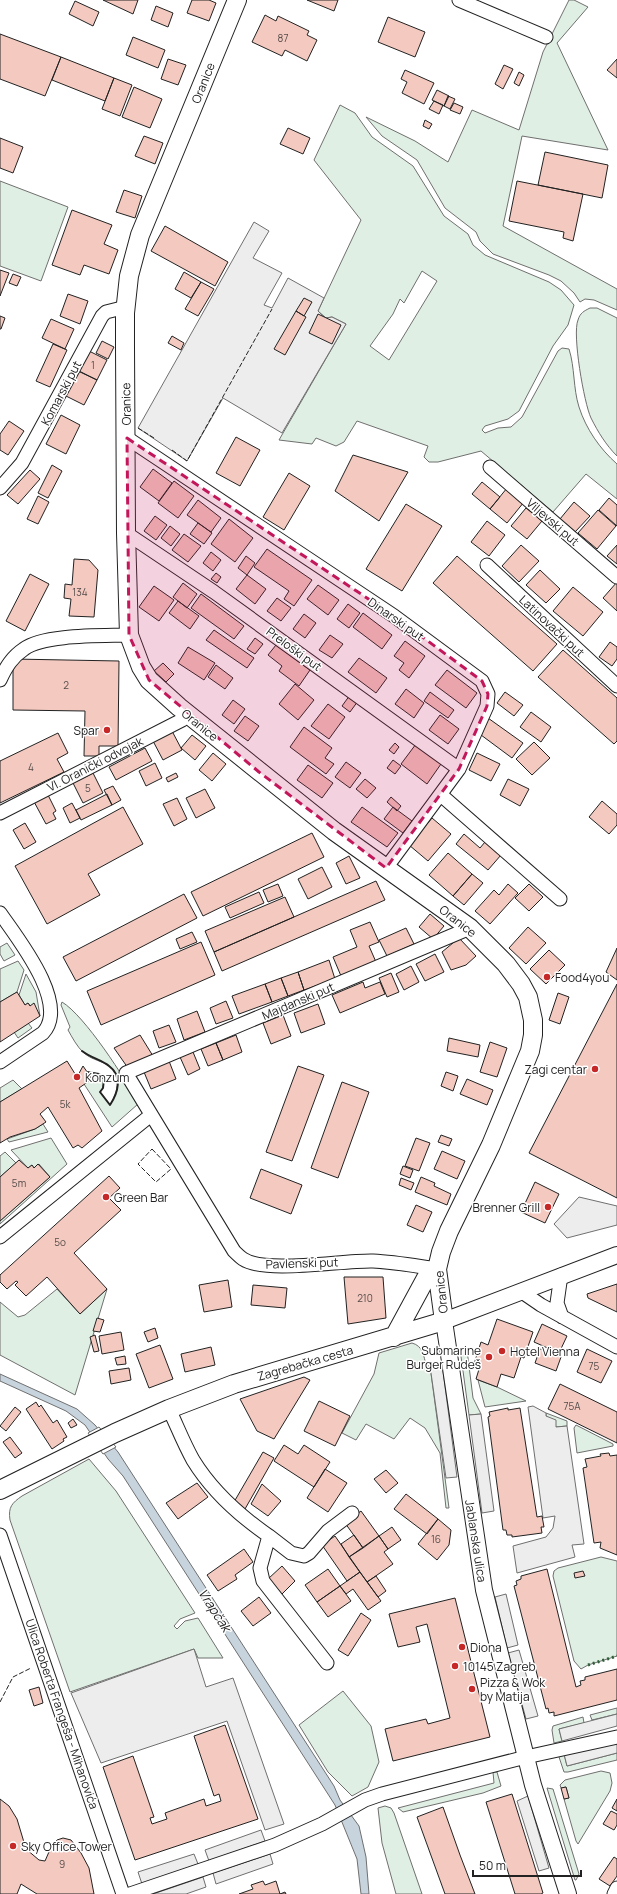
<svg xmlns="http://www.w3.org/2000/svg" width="617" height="1894" font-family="Manrope,sans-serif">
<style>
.green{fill:#e0efe3;stroke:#6f6f6f;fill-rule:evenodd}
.parking{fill:#ededed;stroke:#6f6f6f}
.water{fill:#c7d3dd;stroke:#6f6f6f}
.pier{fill:#fff;stroke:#6f6f6f}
.building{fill:#f3c9c0;stroke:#222}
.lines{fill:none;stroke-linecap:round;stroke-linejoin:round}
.minor-casing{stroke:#222;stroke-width:15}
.tertiary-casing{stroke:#222;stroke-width:18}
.secondary-casing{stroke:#222;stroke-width:20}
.minor{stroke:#fff;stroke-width:13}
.tertiary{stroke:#fff;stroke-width:16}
.secondary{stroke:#fff;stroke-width:18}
.hedge{stroke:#2f5e38;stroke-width:3;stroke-dasharray:2 3;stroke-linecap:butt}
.fence{stroke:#222;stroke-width:1;stroke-dasharray:5 2;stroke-linecap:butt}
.wall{stroke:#222;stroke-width:2}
.marked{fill:#c2185b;fill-opacity:0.2;stroke:#c2185b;stroke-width:3;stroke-dasharray:8 5;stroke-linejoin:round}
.poi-dot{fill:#c62828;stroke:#fff;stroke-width:1.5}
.labels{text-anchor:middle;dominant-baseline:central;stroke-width:3;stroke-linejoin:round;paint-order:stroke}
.number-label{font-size:10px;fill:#564c4a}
.street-label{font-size:12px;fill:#222;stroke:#fff}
.poi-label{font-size:12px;fill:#222;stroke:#fff;text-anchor:start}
.water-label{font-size:13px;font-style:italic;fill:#222;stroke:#fff}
</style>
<rect width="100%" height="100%" fill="#fff"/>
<!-- green -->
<path class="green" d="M569,0H574L588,7L557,43L608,150L522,136L503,226L617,289V310L594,300L585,299L580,302L574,293L561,281L549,275L493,254L480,241L476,232L445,208L417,160L382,136L366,117L415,141L448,162L472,110L519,130L543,52Z
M340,105L355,113L372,137L413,166L444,216L468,234L473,245L485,255L549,282L561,290L574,305L568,325L553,346L519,411L508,419L485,426L482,430L485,433L498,428L511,427L522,417L558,351L562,348L569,349C575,368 573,388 579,407C586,429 600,449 617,464V499L586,474L553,512L481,451L438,462H429L424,457L428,446L357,421L344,442L336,446L316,438L312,444L279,440L346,324L332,317L326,318L318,311L361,220L314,160ZM422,271L437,281L389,360L370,346L393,314L400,299L404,303Z
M0,181L68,207L41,281L0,266Z
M590,308H597L617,318V456C606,445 598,432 591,418C584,403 572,334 578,320C580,313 584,311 590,308Z
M7,943L15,955L4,961L0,954V947Z
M18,961L24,970L17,992L0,1002V969Z
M26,974L36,992L40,1016L28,1003L25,1005L19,995Z
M62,1002C84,1015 127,1080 138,1104L112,1127L84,1084L92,1079L87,1072L99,1074L104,1079L103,1088L100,1092L110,1105C118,1092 123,1072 106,1064C98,1060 91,1059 84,1053C77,1047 72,1037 68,1030L70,1027L61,1005Z
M28,1023L32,1028L18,1038L14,1032Z
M13,1080L22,1089L0,1102V1088Z
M43,1124L48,1132L9,1142L7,1139L35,1129Z
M51,1138L67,1164L0,1224V1221L50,1177L39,1164L34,1168L32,1165L28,1168L11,1150Z
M5,1152L16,1163L0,1177V1156Z
M57,1289L80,1314L107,1289L75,1395L0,1355V1302L18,1317L25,1315Z
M412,1343C423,1346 424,1356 426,1366H430L449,1508H446L440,1453L425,1428L410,1418L394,1439L366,1424L356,1440L342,1433L374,1374L379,1353Z
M460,1349L467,1350L473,1398L481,1414L469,1415Z
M478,1380L497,1387L526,1401L485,1407Z
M546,1413L567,1421V1426L556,1427L546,1416Z
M576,1425L613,1444V1446L577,1453L574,1428Z
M89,1459L116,1491L195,1613L180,1619L174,1626L177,1629L185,1621L198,1618L223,1658H198L194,1649L70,1692L10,1520C8,1507 12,1503 22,1496Z
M601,1557L617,1561V1656L588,1665L581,1669L574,1661L553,1576L554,1571L558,1568Z
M343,1691L371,1726L379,1762L368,1787L352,1796L328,1772L299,1725Z
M617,1708V1714L592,1720L590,1715Z
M583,1717L584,1723L559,1729L562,1741L554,1743L552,1730L553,1726Z
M617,1753V1760L568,1772H564L559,1757L564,1754L567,1766Z
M601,1771L610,1773L612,1783L610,1791L578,1844L576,1841L564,1799L569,1798L566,1787L561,1788L560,1785L565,1780Z
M493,1772H497L501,1786L483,1793L403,1812L398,1808L494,1783Z
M547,1788L553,1789L579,1874L576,1880H575Z
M385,1806L391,1808L394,1813L422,1894H396L382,1843L378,1808Z"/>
<!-- parking -->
<path class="parking" d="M254,222L269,231L253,258L282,273L264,305L272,308L288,278L324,298L318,311L322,315L326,318L332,317L346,324L282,433L223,398L187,461L138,428Z
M579,1197L617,1206V1225L567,1238L554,1224Z
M442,1364L457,1477L446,1478L430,1366Z
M533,1406L546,1413V1416L556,1420V1427L567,1426L584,1544L572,1545L575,1557L517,1573L513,1546L546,1537L553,1528L555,1516L543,1518L528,1407Z
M481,1414L494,1511L482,1513L469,1415Z
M506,1594L518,1645L507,1648L495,1597Z
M194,1649L206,1687L233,1678L284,1824L265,1830L227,1721L101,1763L71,1693Z
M519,1650L538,1716L526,1719L508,1653Z
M617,1714V1726L562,1741L559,1729Z
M617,1741V1753L567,1766L564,1754Z
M528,1796L549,1868L539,1871L517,1801Z
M261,1830L265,1841L209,1861L205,1850Z
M194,1854L198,1864L142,1884L138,1872Z
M270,1854L273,1864L216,1884L213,1873Z
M203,1877L206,1887L186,1894H153Z"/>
<!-- water -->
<path class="water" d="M0,1374L77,1409L95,1425L118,1452L334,1786L340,1800L359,1826L366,1857L369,1894H361L357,1859L335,1805L123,1476L108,1459L85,1425L66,1411L0,1381Z"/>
<!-- pier -->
<path class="pier" d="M99,1427L116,1447L103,1454L88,1433Z"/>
<!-- building -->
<path class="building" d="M103,0H138L133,14Z
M192,0H209L216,3L209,21L187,13Z
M307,0H338L334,11Z
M75,1L99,12L93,26L69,14Z
M156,6L173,13L168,27L151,20Z
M265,15L276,21L278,16L309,31L307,35L317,40L307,61L285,50L282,56L252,42Z
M388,17L425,32L415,57L378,42Z
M0,34L61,57L45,96L0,79Z
M133,37L165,50L158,68L126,55Z
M61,57L114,78L105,101L52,80Z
M168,59L186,65L178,85L161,79Z
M617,59V78L607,70Z
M504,65L513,69L503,89L495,84Z
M405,70L434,83L424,104L402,93L407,82L401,79Z
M519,72L524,75L519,86L514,83Z
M114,78L132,85L120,116L102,109Z
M134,87L162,99L150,128L122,117Z
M437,90L449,96L444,106L432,100Z
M448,96L455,99L450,109L444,106Z
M434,101L443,105L439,114L429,109Z
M454,103L463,107L460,114L450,110Z
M425,120L432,124L429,129L423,126Z
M288,128L310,138L303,154L280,144Z
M144,136L163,143L155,164L135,156Z
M0,138L23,147L13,173L0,168Z
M545,152L608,165L602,198L538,185Z
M517,181L583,194L573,241L563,238L564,232L509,221Z
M124,190L142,196L135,218L116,212Z
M72,210L112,225L104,244L118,250L109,274L84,265L80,275L52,265Z
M165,226L228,262L215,286L151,251Z
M0,270L9,273L0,296Z
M184,272L201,282L191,298L175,289Z
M13,274L21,277L17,286L9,283Z
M201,282L214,289L198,316L185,309Z
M68,294L88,301L80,324L60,316Z
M304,298L312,302L304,316L296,311Z
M296,311L306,317L285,355L274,349Z
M318,314L341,325L332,344L309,333Z
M0,316L5,318L1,329H0Z
M51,319L74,329L65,349L42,338Z
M172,336L184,343L181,350L168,343Z
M102,341L114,347L108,359L96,353Z
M53,344L67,350L50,387L36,381Z
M89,351L107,360L97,380L79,371Z
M78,371L97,380L84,405L66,396Z
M61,415L80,425L66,454L46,444Z
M9,421L24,431L8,455L0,450V434Z
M236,437L260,450L240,486L216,473Z
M353,455L408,472L379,521L335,491Z
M52,465L62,471L48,498L38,493Z
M153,469L172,483L159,501L140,487Z
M30,470L40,479L18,504L7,495Z
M289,473L310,486L284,530L263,517Z
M174,481L194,496L178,518L158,503Z
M482,482L500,497L490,509L472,494Z
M507,488L524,502L507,523L490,509Z
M38,496L49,502L38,524L27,519Z
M609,498L617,505V526L599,510Z
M198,500L221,518L211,532L187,515Z
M574,502L590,516L575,532L560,519Z
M406,504L442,526L402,591L366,569Z
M526,508L542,521L527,539L511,526Z
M598,510L616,526L597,549L578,533Z
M155,516L167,525L156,540L144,531Z
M229,519L253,538L235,562L211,544Z
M487,521L505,535L489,556L471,542Z
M198,523L212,533L204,544L190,534Z
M170,526L180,534L171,546L161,538Z
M184,534L201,546L188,562L172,550Z
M521,545L539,561L519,582L502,566Z
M617,545V564L607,556Z
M267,549L312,580L294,606L284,599L289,591L254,567Z
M211,552L221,560L213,571L203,563Z
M246,556L255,563L247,575L238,568Z
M457,556L557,644L533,671L433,583Z
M74,559L89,560L98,570L94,617L69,616L71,599L64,598L65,584L72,585Z
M540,570L560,589L546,603L526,585Z
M216,573L221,577L217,583L211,579Z
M30,574L49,584L25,631L6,621Z
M247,575L266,589L255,604L236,589Z
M617,582V611L603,598Z
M183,583L197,594L187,608L173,597Z
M318,585L339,600L328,615L307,599Z
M154,586L174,600L159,621L139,607Z
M573,587L603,612L583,636L553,611Z
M201,594L244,626L234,639L191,608Z
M277,598L291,608L281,621L267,611Z
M178,601L199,616L190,629L169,613Z
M348,604L360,613L349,628L337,619Z
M363,613L392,635L382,649L353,627Z
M304,614L316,623L305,638L293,629Z
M214,630L254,658L247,668L206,640Z
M330,635L343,644L332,658L319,650Z
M255,638L263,644L255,654L247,649Z
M405,641L425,656L409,678L399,670L404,663L394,656Z
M610,642L617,647V659L612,666L599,657Z
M276,645L310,670L299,686L279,671L282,666L268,655Z
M188,647L215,663L204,680L178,663Z
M563,650L617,698V741L614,744L538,677Z
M359,658L387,678L376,693L348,672Z
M13,659L119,661L118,746H99V756H84L85,711L13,710Z
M163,663L174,674L166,682L154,671Z
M216,665L233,678L225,689L208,677Z
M447,670L477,693L466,708L435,685Z
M295,684L314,700L298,720L279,704Z
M406,689L424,703L414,718L395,704Z
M430,692L454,710L448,718L424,701Z
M505,692L523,705L514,716L497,703Z
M350,695L358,701L350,712L342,706Z
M233,700L245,709L234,724L222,715Z
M328,704L345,717L329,739L311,726Z
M531,712L551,727L541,742L520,727Z
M440,715L459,729L448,744L429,730Z
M245,716L259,726L248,741L234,731Z
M488,718L523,743L512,758L477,732Z
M304,727L332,748L325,758L334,764L326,774L290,747Z
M172,731L182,750L163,760L153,741Z
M58,733L68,753L57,759L64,772L0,803V761Z
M192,735L206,746L195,760L181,748Z
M534,742L550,758L532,775L516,759Z
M395,743L399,747L394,754L389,750Z
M416,744L441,764L427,784L401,764Z
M145,748L152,761L116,780L109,767Z
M213,753L226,764L212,781L199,770Z
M477,753L500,764L491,781L469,770Z
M393,760L401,766L395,774L387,768Z
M346,762L361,773L350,788L335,777Z
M155,763L162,778L146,786L139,771Z
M308,765L333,783L322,798L297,780Z
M93,773L103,793L83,803L73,783Z
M176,773L178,777L168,782L166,778Z
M365,779L376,788L367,798L356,789Z
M508,779L529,789L520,806L500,795Z
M113,786L121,800L112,805L104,790Z
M205,789L215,808L196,818L186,798Z
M46,791L56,811L53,813L56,819L46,824L32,798Z
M107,794L112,805L81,820L76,810Z
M391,797L401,806L397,811L387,802Z
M177,798L187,819L174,826L163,804Z
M602,801L617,814V825L609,834L589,817Z
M72,803L80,818L70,823L63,808Z
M123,807L143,844L88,874L100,895L47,924L15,866Z
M362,807L398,833L387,847L351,822Z
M393,807L412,821L403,833L384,819Z
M432,818L451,834L428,861L409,845Z
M25,823L36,842L24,849L13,830Z
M312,833L324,857L203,916L191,892Z
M464,834L480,848L485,842L501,855L488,870L456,844Z
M448,853L472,874L453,896L429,875Z
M349,856L360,878L346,884L336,863Z
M322,867L332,887L308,899L298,879Z
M472,874L483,883L464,905L453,896Z
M376,881L385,900L222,971L214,952Z
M278,884L283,896L268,902L263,890Z
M508,884L518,893L490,924L475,911L494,890L499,895Z
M529,884L543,897L529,911L515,898Z
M259,892L264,903L230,918L225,907Z
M184,894L197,918L76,981L63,957Z
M285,897L294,917L214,952L205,931Z
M430,914L444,926L433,939L419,927Z
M370,922L379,942L369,946L376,962L341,976L333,957L357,947L350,930Z
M528,927L546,943L526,964L509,948Z
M406,928L414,944L387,956L379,940Z
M192,932L197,942L180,949L176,939Z
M459,938L476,956L466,965L451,970L442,952Z
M201,942L215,975L101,1025L87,991Z
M617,948V980L606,972Z
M549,950L565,965L546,984L530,969Z
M435,954L444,972L425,981L416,964Z
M329,960L335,979L304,990L298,972Z
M411,966L419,982L404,990L396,974Z
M298,972L304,990L288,996L281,978Z
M391,973L399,992L387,997L379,978Z
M281,978L288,996L272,1002L265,984Z
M363,982L365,988L380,982L385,994L340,1013L332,995Z
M265,984L272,1002L239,1014L232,996Z
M617,984V1198L529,1153Z
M17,992L25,1005L28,1003L30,1006L34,1003L40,1016L0,1042V1002Z
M558,993L569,997L560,1024L549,1020Z
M226,1001L233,1018L216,1024L210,1008Z
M318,1004L325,1024L301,1033L294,1013Z
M197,1011L205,1032L184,1040L177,1019Z
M283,1015L291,1036L271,1044L263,1023Z
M169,1025L176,1042L159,1048L153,1031Z
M140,1035L153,1056L128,1068L114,1048Z
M236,1035L242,1052L223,1060L216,1043Z
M449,1038L480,1045L478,1057L447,1051Z
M490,1042L507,1048L497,1077L480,1072Z
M216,1043L223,1060L208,1066L201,1049Z
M193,1052L200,1069L188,1075L180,1057Z
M67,1061L77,1077L83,1066L92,1079L79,1088L102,1131L82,1148L78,1145L73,1148L48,1107L40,1114L46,1122L35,1129L10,1137L0,1143V1102Z
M169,1061L176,1079L151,1089L144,1072Z
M298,1066L324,1075L292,1161L266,1152Z
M446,1072L458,1076L453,1091L441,1086Z
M467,1079L493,1090L487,1105L460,1094Z
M342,1082L369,1092L338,1178L311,1168Z
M441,1135L452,1139L449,1146L438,1142Z
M416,1138L430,1143L419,1171L405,1166Z
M442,1151L465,1161L457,1179L434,1169Z
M19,1160L28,1168L32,1165L34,1168L38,1164L50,1177L0,1221V1177Z
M403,1166L413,1170L410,1178L400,1174Z
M261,1169L302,1185L291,1214L250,1198Z
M109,1176L120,1188L109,1198L121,1210L74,1253L107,1289L80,1314L47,1277L26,1296L15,1285L18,1282L16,1281L7,1289L0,1282V1275Z
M421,1177L435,1183L434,1186L451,1194L447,1205L415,1192Z
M401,1178L414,1183L411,1190L399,1185Z
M535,1182L559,1194L545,1223L521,1212Z
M416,1205L432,1212L423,1232L407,1225Z
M344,1277H383L386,1318L348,1324Z
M228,1280L232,1307L204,1312L199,1285Z
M617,1284V1312L588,1298L587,1294Z
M253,1285L287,1288L285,1308L251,1305Z
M97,1318L104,1320L100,1332L93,1331Z
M497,1319L533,1332L524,1358L521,1357L514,1378L501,1374L497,1387L476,1379L480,1366L474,1364L481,1342L488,1345Z
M542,1324L567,1336L559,1353L534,1342Z
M155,1328L158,1338L148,1342L144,1332Z
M121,1332L124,1350L102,1354L99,1336Z
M95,1335L99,1351L94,1352L90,1337Z
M160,1345L173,1379L149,1388L136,1354Z
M211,1347L215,1365L185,1372L181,1354Z
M540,1349L561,1357L556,1371L535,1363Z
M587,1349L612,1361L601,1383L577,1372Z
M125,1356L126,1364L117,1365L115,1358Z
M129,1368L131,1380L111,1384L109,1371Z
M304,1377L310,1380L274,1439L257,1431L240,1399Z
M560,1384L617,1412V1443L548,1409Z
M319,1401L350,1416L335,1446L304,1431Z
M36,1402L39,1407L41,1405L53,1423L57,1420L67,1437L63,1439L64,1441L52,1449L26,1409Z
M15,1407L21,1412L6,1431L0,1426Z
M508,1408V1410L520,1408L537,1517L542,1516L544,1527H541L542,1533L512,1537V1535H507L506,1530H503L488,1417L490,1416L489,1412Z
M73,1419L77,1425L71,1428L68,1423Z
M10,1437L22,1453L15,1458L3,1442Z
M284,1445L298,1454L304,1445L330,1462L314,1487L274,1461Z
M263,1452L274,1458L245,1509L234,1502Z
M609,1453L610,1456L617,1455V1555L600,1548L601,1542L594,1543L583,1468L587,1467L585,1459L601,1456L600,1454Z
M325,1469L347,1483L328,1512L307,1498Z
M386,1470L398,1483L386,1493L374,1479Z
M197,1483L208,1497L178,1519L166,1503Z
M262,1484L281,1501L268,1516L251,1504Z
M406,1494L438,1519L427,1534L394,1509Z
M361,1511L379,1536L363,1548L345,1523Z
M438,1519L451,1530L449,1545L437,1560L418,1544Z
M392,1527L401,1540L388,1549L379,1536Z
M354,1535L363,1548L349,1557L341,1544Z
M335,1536L360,1572L347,1581L322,1545Z
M379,1536L388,1549L384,1552L393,1564L367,1582L349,1557Z
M244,1549L253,1562L235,1575L237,1579L218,1591L207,1575Z
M282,1566L295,1581L282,1594L268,1579Z
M328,1569L340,1586L317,1602L305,1585Z
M547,1569L576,1687L581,1685L580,1681L585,1680V1677L617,1669V1700L554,1716V1712L549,1713L548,1708L546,1709L514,1586L517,1585L516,1581L521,1579V1576Z
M583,1571L585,1576L575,1578L574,1573Z
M360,1572L381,1601L368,1610L353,1589L346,1594L340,1586Z
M376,1576L386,1591L378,1597L367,1582Z
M340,1586L351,1601L328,1617L317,1602Z
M259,1597L271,1613L253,1626L241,1611Z
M455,1598L490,1737L393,1761L385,1729L426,1719L428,1724L450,1718L427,1624L416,1627L420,1642L398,1647L389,1614Z
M361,1613L371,1620L348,1656L338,1650Z
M39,1687L43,1703L34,1706L29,1690Z
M225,1725L258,1819L135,1860L103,1767L133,1756L154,1817L150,1818L152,1824L167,1819L165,1813L204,1799L206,1806L221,1801L219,1794L214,1796L194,1736Z
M566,1787L569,1798L564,1799L561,1788Z
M512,1794L543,1893L541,1894H515L486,1802Z
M0,1799L9,1806L17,1819L26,1849L39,1860L45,1861L52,1845L57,1840L63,1838L71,1840L81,1853L89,1868L94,1894H37L21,1884L17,1894H0Z
M617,1799V1811L612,1808Z
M443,1807L460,1855L475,1894H445L417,1817Z
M611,1811L617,1814V1825L614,1830L603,1824Z
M614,1857L617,1859V1876L610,1886L599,1879Z
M263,1881L265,1885L276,1881L280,1894L285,1892L286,1894H239L253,1889L251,1885Z"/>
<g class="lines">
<defs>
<path id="minor" d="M459,0L546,37
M127,438L394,616L482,681L488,694L487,706L459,769L386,868
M490,467L617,577
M0,488L22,463L102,316L106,312L126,307
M126,533L214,592L459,769
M487,565L617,686
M0,680C6,667 12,657 24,649C43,634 104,636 129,635
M441,795L560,899
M0,813L182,720L188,715
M0,913C18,939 70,1004 43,1033L0,1062
M0,1237L151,1115
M437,1269C416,1266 395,1262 373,1261C343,1260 266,1274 243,1259C240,1257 237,1254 234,1251L126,1073L470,928
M561,1275L557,1303L562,1317
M522,1292L541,1305L617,1347
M169,1409C177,1426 184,1444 193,1460C212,1491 240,1516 269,1536L260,1568L263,1581L327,1663
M0,1535L123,1894
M269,1536L291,1553L304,1556L309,1553L328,1531L352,1513
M130,1894L275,1845L322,1824L365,1800L382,1794L526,1757L617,1737
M614,1894L617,1888"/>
<path id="tertiary" d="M568,1894L533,1785L484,1590L444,1321L617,1255"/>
<path id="secondary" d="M394,1337L426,1278L437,1269
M0,1490L115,1433L169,1409L234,1384L444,1321L437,1269L441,1252L449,1231L491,1145L530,1051L533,1035V1020L528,997L521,984L506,964L470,928L334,831L179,707L149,680L141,667L129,635L126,533L125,347V313L129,276L140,235L237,0"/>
</defs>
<!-- minor casing -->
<use href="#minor" class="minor-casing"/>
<!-- tertiary casing -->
<use href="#tertiary" class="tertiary-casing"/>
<!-- secondary casing -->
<use href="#secondary" class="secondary-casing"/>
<!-- minor -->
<use href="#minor" class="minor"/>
<!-- tertiary -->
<use href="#tertiary" class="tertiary"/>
<!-- secondary -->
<use href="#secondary" class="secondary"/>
<!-- hedge -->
<path class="hedge" d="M588,1665L617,1656"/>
<!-- fence -->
<path class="fence" d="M138,428L154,438
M172,450L187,461L272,309
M152,1149L171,1169L156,1182L138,1164Z
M0,1702L13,1677L31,1668"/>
<!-- wall -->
<path class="wall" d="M82,1051C91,1058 102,1060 109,1066C123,1076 118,1093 110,1105L100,1092L103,1088L104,1079L99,1074L87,1072"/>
</g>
<!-- marked area -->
<path class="marked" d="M127,438L394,616L482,681L488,694L487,706L459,769L386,868L259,772L149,680L129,635Z"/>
<!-- markers -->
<g class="poi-dot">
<circle cx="107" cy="730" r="4"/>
<circle cx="547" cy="977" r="4"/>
<circle cx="595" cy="1069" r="4"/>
<circle cx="77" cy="1077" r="4"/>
<circle cx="106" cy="1197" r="4"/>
<circle cx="548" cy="1207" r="4"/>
<circle cx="502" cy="1351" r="4"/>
<circle cx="489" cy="1357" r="4"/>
<circle cx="462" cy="1647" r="4"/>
<circle cx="455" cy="1666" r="4"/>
<circle cx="472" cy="1689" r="4"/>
<circle cx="13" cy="1846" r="4"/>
</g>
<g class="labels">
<!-- number labels -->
<g class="number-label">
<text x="283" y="38">87</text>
<text x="93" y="365">1</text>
<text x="80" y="592">134</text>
<text x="66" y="685">2</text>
<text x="31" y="767">4</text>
<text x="88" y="788">5</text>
<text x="65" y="1104">5k</text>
<text x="19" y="1183">5m</text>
<text x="60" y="1242">5o</text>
<text x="365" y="1298">210</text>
<text x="594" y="1366">75</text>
<text x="572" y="1406">75A</text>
<text x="436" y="1539">16</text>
<text x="62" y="1864">9</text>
</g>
<!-- street labels -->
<g class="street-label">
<text transform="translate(203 83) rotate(-68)">Oranice</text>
<text transform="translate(61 393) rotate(-62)">Komarski put</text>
<text transform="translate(126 404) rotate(-91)">Oranice</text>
<text transform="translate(553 522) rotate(41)">Viljevski put</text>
<text transform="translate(396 619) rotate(35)">Dinarski put</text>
<text transform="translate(552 626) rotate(43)">Latinovački put</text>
<text transform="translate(294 649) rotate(36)">Preloški put</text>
<text transform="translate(200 725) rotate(39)">Oranice</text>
<text transform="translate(95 764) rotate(-27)">VI. Oranički odvojak</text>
<text transform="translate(458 921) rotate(38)">Oranice</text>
<text transform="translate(298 1001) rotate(-23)">Majdanski put</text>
<text transform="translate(302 1263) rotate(-2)">Pavlenski put</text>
<text transform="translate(441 1292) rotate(-96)">Oranice</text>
<text transform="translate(305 1363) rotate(-16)">Zagrebačka cesta</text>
<text transform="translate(476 1541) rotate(81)">Jablanska ulica</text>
<text transform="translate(62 1714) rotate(71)">Ulica Roberta Frangeša - Mihanovića</text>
</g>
<!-- poi labels -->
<g class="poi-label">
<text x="99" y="730" text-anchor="end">Spar</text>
<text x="555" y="977">Food4you</text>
<text x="587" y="1069" text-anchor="end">Zagi centar</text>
<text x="85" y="1077">Konzum</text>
<text x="114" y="1197">Green Bar</text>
<text x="540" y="1207" text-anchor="end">Brenner Grill</text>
<text x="481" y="1350" text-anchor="end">Submarine<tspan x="481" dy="14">Burger Rudeš</tspan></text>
<text x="510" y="1351">Hotel Vienna</text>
<text x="470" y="1647">Diona</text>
<text x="463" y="1666">10145 Zagreb</text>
<text x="480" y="1682">Pizza &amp; Wok<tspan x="480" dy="14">by Matija</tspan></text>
<text x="21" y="1846">Sky Office Tower</text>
</g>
<!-- water labels -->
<g class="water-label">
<text transform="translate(215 1610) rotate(57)">Vrapčak</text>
</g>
</g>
<!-- scale -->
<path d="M473 1870v6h108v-6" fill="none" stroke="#222222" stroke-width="2"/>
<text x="479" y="1870" font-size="12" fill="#222222" stroke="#ffffff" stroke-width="3" paint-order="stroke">50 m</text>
</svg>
